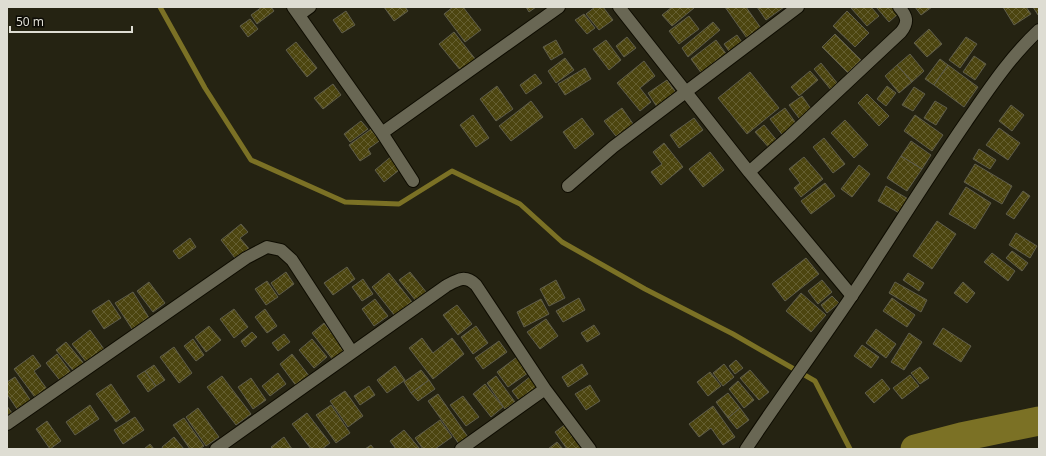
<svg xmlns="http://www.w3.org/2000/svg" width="1046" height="456" font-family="'Noto Sans',sans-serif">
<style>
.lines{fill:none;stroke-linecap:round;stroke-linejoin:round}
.stream{stroke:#7b7125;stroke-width:5}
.river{stroke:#7b7125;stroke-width:29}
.building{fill:url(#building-cross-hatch);stroke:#5f5d4b}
.minor-casing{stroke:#0e0c01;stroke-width:14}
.secondary-casing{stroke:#0e0c01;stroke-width:14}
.minor{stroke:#696754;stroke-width:12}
.secondary{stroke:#696754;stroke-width:12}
</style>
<defs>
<pattern id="building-cross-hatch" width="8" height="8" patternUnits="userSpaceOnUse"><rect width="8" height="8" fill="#4c450f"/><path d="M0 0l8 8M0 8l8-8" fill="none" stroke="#655f31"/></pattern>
</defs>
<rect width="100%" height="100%" fill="#252312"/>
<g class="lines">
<!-- stream -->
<path class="stream" d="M160,7L205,88L251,160L345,202L399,204L452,171L520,204L562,242L645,289L733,334L815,381L850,449"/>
<!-- river -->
<path class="river" d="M915,449L961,437L1039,421"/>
</g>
<!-- building -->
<path class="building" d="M262,7H271L274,11L257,24L251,15Z
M384,7H405L408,11L394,21Z
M453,7H463L481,30L465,42L444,14Z
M526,7H536L529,12Z
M595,7H603L613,20L599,30L586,14Z
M672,7H694V8L672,26L662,15Z
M725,7H746L763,31L749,41Z
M757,7H784L766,20Z
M871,7L879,16L867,26L851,8Z
M876,7H893L899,13L889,22Z
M915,7H932L921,15Z
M1003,7H1026L1031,14L1014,25Z
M1033,7H1039V14L1038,15Z
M346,11L355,25L342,33L333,20Z
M847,11L869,33L855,47L833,26Z
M584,14L595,28L587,34L575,20Z
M689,16L699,29L679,44L669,31Z
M250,19L258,29L248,37L240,26Z
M713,22L720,30L688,57L682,48Z
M929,29L942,44L927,57L914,43Z
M454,32L476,60L461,71L439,44Z
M835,34L861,60L848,73L822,47Z
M737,35L744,45L731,54L724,44Z
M627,37L636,48L624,57L616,46Z
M966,37L977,44L960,68L949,60Z
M556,40L563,53L551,60L543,47Z
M606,40L621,60L609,70L593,49Z
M716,40L727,55L702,74L691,59Z
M296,42L317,68L307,77L286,50Z
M910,54L924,71L912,82L897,65Z
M974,56L986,64L975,80L963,72Z
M565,58L574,70L556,83L548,71Z
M940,59L948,65L934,85L925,79Z
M644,61L655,76L640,88L651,102L640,111L617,83Z
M821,63L838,84L831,90L814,69Z
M897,65L912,82L899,93L885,76Z
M948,65L978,87L964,107L934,85Z
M585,68L591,79L565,95L558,84Z
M810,71L818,80L799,96L791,87Z
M750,72L779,108L747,134L718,98Z
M535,74L542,83L526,94L520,85Z
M667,80L677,94L657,107L648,93Z
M333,84L341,95L323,109L314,98Z
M497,86L513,109L496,121L480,99Z
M887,86L896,93L886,106L877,99Z
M914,87L925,94L913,111L902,105Z
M867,94L889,116L879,126L858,103Z
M802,96L814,113L802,122L789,105Z
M531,101L543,117L511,141L499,126Z
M935,101L947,108L936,125L924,118Z
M1011,105L1024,115L1012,131L999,121Z
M622,108L636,128L619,140L604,121Z
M785,108L798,126L784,137L770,119Z
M473,115L489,138L476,147L460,125Z
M915,115L943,135L932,151L904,131Z
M582,118L594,134L575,149L563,132Z
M694,118L703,130L679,148L670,135Z
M845,120L868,145L854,158L831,133Z
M361,121L368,129L350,142L344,134Z
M764,125L779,143L771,150L755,132Z
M374,127L382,139L368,149L371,154L360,161L349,145Z
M999,128L1020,143L1008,160L986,145Z
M824,138L845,164L833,173L813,147Z
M911,141L931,155L922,169L901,156Z
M664,143L683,167L661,185L651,172L662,164L653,152Z
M979,149L996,160L990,169L973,159Z
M710,152L724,170L703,187L689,169Z
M393,155L403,167L384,182L375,170Z
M901,156L922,169L907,191L887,178Z
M804,157L823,179L801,197L794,188L800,183L789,169Z
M975,164L1012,186L1002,204L964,182Z
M859,165L870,174L852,197L841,189Z
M825,183L835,196L811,214L801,201Z
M886,186L910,200L901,214L878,201Z
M966,187L991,203L975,229L949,214Z
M1023,191L1030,196L1014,219L1006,214Z
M937,221L956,234L932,269L913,256Z
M241,224L248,232L240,238L251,251L238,262L221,240Z
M1016,233L1037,246L1030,258L1009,245Z
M190,238L196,247L179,259L173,251Z
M1012,251L1028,263L1022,271L1006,258Z
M992,253L1015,271L1008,281L984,262Z
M806,258L819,274L785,301L772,284Z
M347,267L355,279L333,295L324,283Z
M286,272L294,284L279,295L271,283Z
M410,272L427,293L416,301L399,280Z
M389,273L412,302L395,316L372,287Z
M908,273L924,283L919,291L903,280Z
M363,279L373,294L362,301L352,287Z
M556,280L565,298L549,306L540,289Z
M822,280L832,292L818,304L808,291Z
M267,281L278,297L266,305L255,289Z
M149,282L165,303L153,312L137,291Z
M895,282L927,300L921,312L889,293Z
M963,282L975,293L967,303L954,293Z
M133,292L151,321L134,332L115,303Z
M801,293L826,315L811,332L786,311Z
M832,296L839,303L827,313L821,305Z
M579,298L585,310L563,322L556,311Z
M892,298L915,315L907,327L883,311Z
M375,299L388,316L374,326L362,309Z
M541,299L549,314L524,327L517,312Z
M109,300L121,318L104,329L92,311Z
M457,305L472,324L458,335L443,315Z
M234,309L248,327L234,338L220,319Z
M265,309L277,326L267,333L255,317Z
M546,319L558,336L540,349L527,332Z
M324,323L345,350L333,360L312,333Z
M594,325L600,334L587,342L581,333Z
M209,326L221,340L206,352L195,337Z
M476,326L488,343L473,354L461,337Z
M943,328L971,346L961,362L933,344Z
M876,329L896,344L886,358L866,343Z
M90,330L104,349L87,363L72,344Z
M252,332L257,337L245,347L241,341Z
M909,333L922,342L904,370L891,362Z
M284,334L290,342L278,351L272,343Z
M422,338L433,353L452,338L464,354L433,379L409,348Z
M193,339L204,355L196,361L184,346Z
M312,339L327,357L314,368L299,350Z
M499,341L507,352L483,369L475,358Z
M66,342L86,366L76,374L56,350Z
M862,345L879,357L871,368L854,356Z
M174,347L192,373L179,383L160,357Z
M57,354L73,375L62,383L46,363Z
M292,354L310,377L297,387L280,364Z
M33,355L41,366L34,371L49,392L37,400L14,369Z
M517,357L528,373L508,387L497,372Z
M736,360L743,368L735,374L729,366Z
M582,364L588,374L568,387L562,377Z
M724,364L734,377L723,386L713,373Z
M154,365L165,380L156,386L145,371Z
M395,366L405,380L387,393L377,380Z
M920,367L929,378L920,384L911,373Z
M421,370L429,380L411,393L404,382Z
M750,370L769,392L759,400L740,378Z
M145,371L156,386L148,392L137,376Z
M710,372L721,386L708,396L697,382Z
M278,373L286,384L270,396L262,386Z
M910,375L919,386L902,399L893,388Z
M222,376L251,414L236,425L207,387Z
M496,376L515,402L505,409L487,383Z
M531,376L542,389L522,404L512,391Z
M15,377L31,401L17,409L7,394V382Z
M251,378L266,400L253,409L238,387Z
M882,379L890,389L874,403L865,393Z
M429,380L435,389L418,401L411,393Z
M738,381L754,400L744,408L729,389Z
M111,384L130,412L116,422L96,394Z
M485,384L503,407L491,417L473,394Z
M590,385L600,401L586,410L575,394Z
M369,386L375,395L360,405L354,396Z
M345,391L363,416L348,427L330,401Z
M728,393L740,408L728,418L716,402Z
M438,394L468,437L459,444L428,401Z
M463,396L479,417L466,426L450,405Z
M90,405L99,419L75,435L66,422Z
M331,405L350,433L336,443L316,415Z
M7,406L12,413L7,416Z
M713,406L735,437L723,445L711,428L699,437L689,424Z
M198,408L219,437L206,446L186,417Z
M740,408L749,420L737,429L728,418Z
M307,413L330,443L322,449H311L292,424Z
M135,417L144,430L123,444L114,430Z
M184,418L204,446L200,449H190L173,425Z
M440,420L452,437L435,449H423L415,438Z
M47,421L61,441L50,449L36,429Z
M567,423L587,449H567L555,432Z
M404,430L420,449H396L390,441Z
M174,437L184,449H163L162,447Z
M284,437L292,449H273L271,447Z
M557,442L563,449H548Z
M150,444L154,449H144Z
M371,445L374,449H365Z"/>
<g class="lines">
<defs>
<path id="minor" d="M293,7L382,133L413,181
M619,7L749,172L852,296
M299,15L310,7
M382,133L559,7
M749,172L790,136L901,32C909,22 907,16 899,7
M568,186L613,147L798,7
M7,424L246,258L267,247L281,250L292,260L352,352
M216,449L446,286C457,280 465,274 476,285L545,389L590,449
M461,449L545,389"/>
<path id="secondary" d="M746,449C788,385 835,324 876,259C906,213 935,167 966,122C989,89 1010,57 1039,30"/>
</defs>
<!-- minor casing -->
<use href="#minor" class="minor-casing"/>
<!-- secondary casing -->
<use href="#secondary" class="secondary-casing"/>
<!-- minor -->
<use href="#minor" class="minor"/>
<!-- secondary -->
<use href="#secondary" class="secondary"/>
</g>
<!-- border -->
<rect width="1046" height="456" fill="none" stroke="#deddd3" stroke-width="16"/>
<!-- scale -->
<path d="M10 26v6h122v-6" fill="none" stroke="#deddd3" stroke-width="2"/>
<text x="16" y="26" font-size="12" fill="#deddd3" stroke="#0d0c06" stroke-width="3" paint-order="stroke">50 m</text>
</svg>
